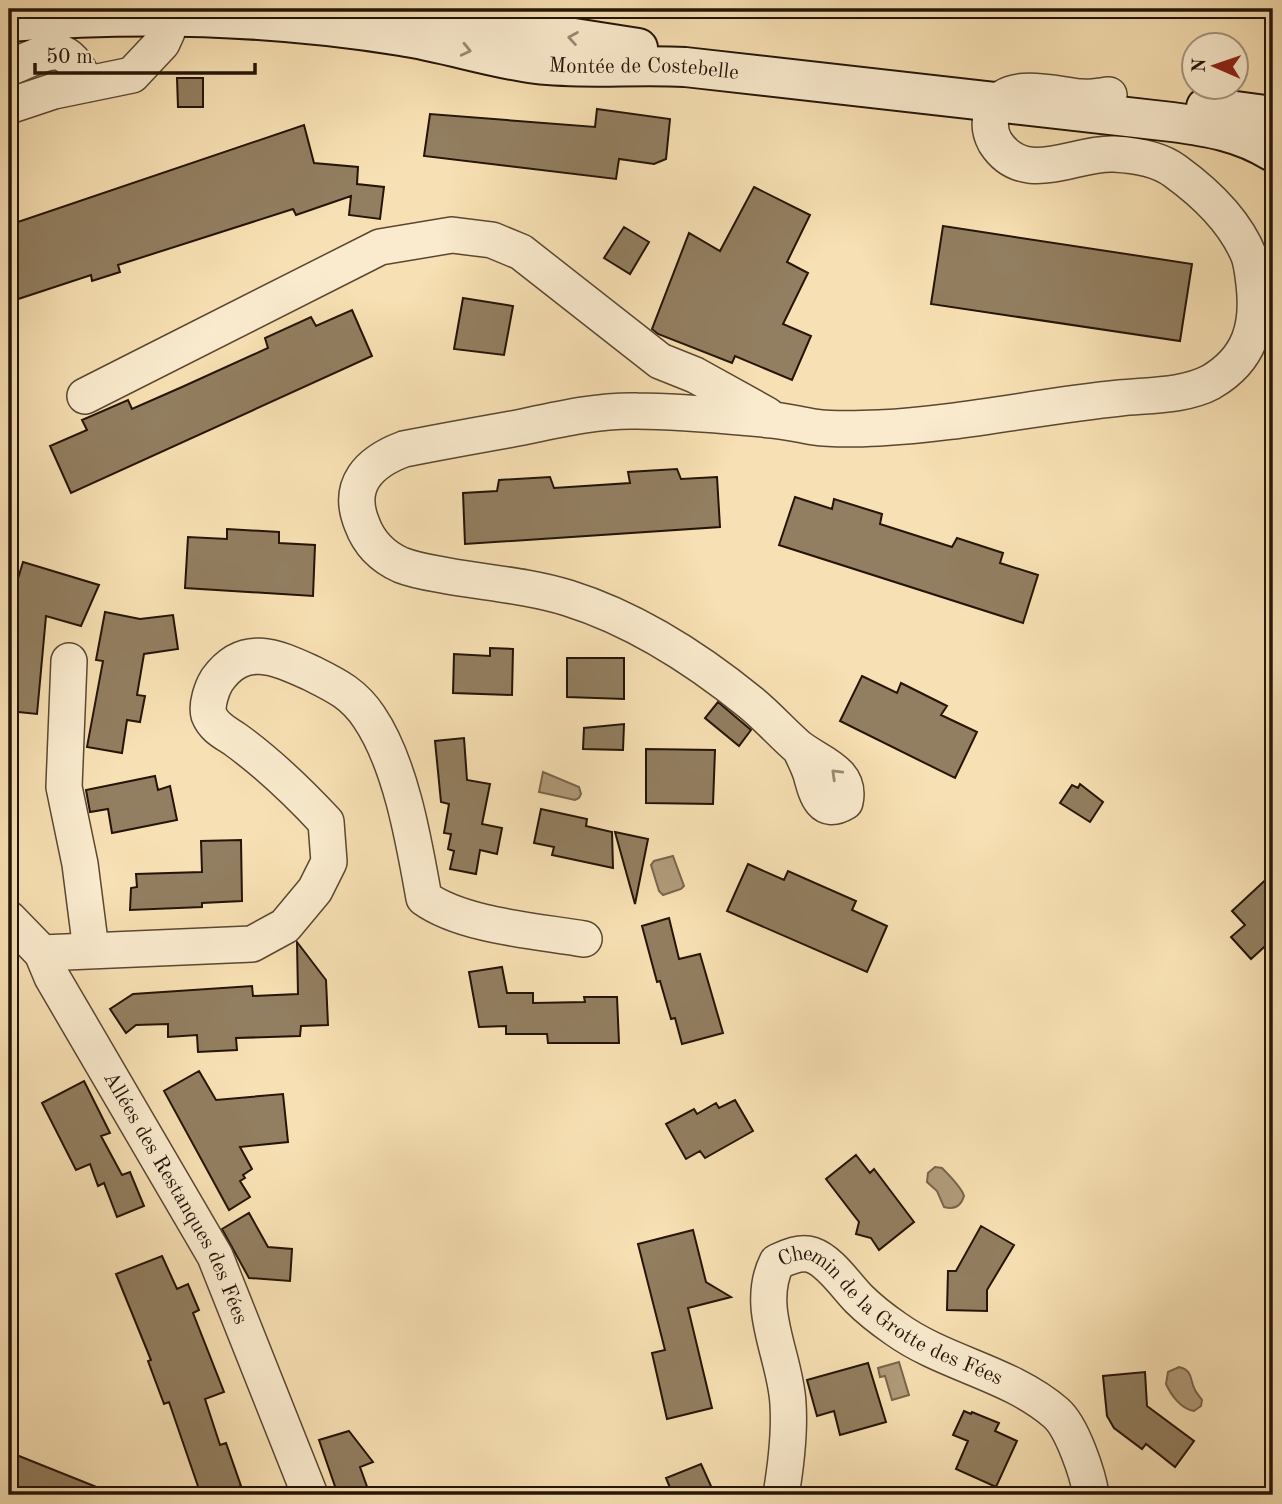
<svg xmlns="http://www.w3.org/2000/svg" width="1282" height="1504" font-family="'Old Standard TT',serif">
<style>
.water{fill:#b09b79;stroke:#78654b;stroke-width:2}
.building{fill:#927e60;stroke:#251407;stroke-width:2}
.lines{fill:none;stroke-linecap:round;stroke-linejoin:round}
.street-casing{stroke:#5a4732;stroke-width:38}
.secondary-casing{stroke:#251407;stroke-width:42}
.street{stroke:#faebce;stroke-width:35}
.secondary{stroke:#faebce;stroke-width:38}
.oneway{stroke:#9a8a74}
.labels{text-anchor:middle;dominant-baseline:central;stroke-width:6;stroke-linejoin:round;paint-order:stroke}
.street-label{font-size:21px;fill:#251407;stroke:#faebce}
</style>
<rect width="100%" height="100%" fill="#f7e0b3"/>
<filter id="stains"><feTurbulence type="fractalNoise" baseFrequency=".00286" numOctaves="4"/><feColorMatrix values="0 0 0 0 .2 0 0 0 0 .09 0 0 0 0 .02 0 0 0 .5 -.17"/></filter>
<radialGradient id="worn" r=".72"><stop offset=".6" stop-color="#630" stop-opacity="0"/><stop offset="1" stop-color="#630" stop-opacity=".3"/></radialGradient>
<!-- water -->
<path class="water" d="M543,772L579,787L581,794L579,798L575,800L539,792Z
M673,856L684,886L681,889L663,895L659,891L651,865L654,861Z
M935,1167L942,1168C949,1175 962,1188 964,1196C961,1206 954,1210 944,1207L937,1191L927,1182L928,1173Z
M899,1362L909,1395L892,1400L885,1376L880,1377L878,1368Z
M1179,1367C1194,1371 1189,1379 1195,1390C1197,1394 1200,1397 1202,1400L1201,1406L1194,1411C1181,1409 1171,1395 1166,1384L1168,1372Z"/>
<!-- building -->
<path class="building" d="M177,78H203V107H178Z
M597,109L670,119L666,159L654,164L619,159L616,179L424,156L430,114L595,127Z
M304,125L314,163L358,167L357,184L384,187L380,219L349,215L351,196L296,215L293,209L118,265L120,272L92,281L91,275L9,302V225Z
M754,187L810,215L787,262L808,273L783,324L811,336L792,380L735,356L732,363L658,334L652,329L689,233L720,251Z
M943,226L1192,264L1180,341L931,304Z
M624,227L649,242L630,274L604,258Z
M463,298L513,306L504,355L454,349Z
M352,310L372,356L71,493L50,446L87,430L82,420L128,400L132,409L182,387L268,348L265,338L311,317L316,326Z
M677,469L681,479L717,477L720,527L465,544L463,493L497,491L499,480L550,477L554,488L630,483L628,472Z
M795,497L832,509L834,499L882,514L880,524L952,547L957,538L1003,553L1000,563L1038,575L1023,623L779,545Z
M227,529L279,532V543L315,545L313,596L185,588L188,537L227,539Z
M23,562L99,585L81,626L46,616L37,714L9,711V608Z
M105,612L140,619L173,615L178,649L144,654L137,695L145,696L140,722L127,720L122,753L87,747L103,661L96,660Z
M490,648L513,649L512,695L453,693L454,654L490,656Z
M567,658H624V699L567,697Z
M862,676L897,693L901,683L947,706L941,715L977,732L955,778L840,721Z
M718,702L751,730L739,746L705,718Z
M624,724L623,750L583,749L584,728Z
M464,738L467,780L490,784L482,824L502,828L497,854L480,850L476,874L450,869L454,851L448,849L451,834L444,833L449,804L441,802L435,741Z
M646,749L715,750L713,804L646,803Z
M155,776L158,790L170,786L177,820L112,833L108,809L90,812L86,790Z
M1080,784L1103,802L1090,822L1060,803L1072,785L1078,788Z
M541,809L587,819L586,826L612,832L613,868L552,855L554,847L534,843Z
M615,832L648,839L635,904Z
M241,840L242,901L202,903V907L130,910L131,888L137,887L136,874L202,872L201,841Z
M748,864L784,880L788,871L856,901L852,910L887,926L867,972L727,911Z
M1273,873V939L1251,959L1231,937L1245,925L1232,911Z
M669,918L679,959L700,954L723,1033L682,1044L675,1018L671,1019L660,981L657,982L642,926Z
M297,942L326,980L328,1025L301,1026L300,1036L236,1038L237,1050L198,1052L197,1035L168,1037V1024L136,1025L126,1033L110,1009L133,994L252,986L253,996L298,994Z
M502,967L507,993H533V1003L585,1002L584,997H617L619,1043H548L547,1034H506V1026L479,1027L469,972Z
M199,1071L216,1100L283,1094L288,1142L240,1147L252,1169L243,1175L245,1178L240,1181L250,1197L229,1210L164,1091Z
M84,1081L110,1133L101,1136L122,1175L130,1172L144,1206L117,1217L104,1183L98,1186L90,1164L76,1170L42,1103Z
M735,1100L753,1131L705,1158L700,1151L686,1159L666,1124L694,1109L697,1114L716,1103L719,1108Z
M856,1155L870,1173L874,1169L914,1222L879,1250L871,1238L856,1234L859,1222L826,1179Z
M249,1213L268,1247L292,1249L290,1281L249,1278L222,1229Z
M981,1226L1014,1245L987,1290V1311L947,1310L948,1271H956Z
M693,1230L706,1282L731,1297L688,1308L712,1408L667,1419L652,1353L665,1350L638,1244Z
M162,1256L177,1289L188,1284L199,1310L193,1313L224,1392L205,1399L220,1445L226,1443L241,1486L215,1495H201L169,1402L164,1404L148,1361L151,1360L116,1274Z
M868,1363L886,1422L840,1435L834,1411L817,1416L807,1380Z
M1145,1372L1147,1406L1194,1441L1175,1467L1146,1444L1142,1449L1114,1428L1107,1416L1103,1376Z
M964,1411L971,1414L972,1412L999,1423L995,1431L1017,1441L996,1487L956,1469L968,1441L953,1435Z
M349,1431L373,1462L360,1467L370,1495H338L319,1440Z
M9,1452L114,1494V1495H9Z
M701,1464L715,1495H673L666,1478Z"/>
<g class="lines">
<defs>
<g id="street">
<path d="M9,68C48,52 65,36 86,84"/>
<path d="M9,106L54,91L132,75L162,43L167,32L170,9"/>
<path d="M85,396L380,247L452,235L492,240L521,252L660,361L695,375L767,415"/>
<path d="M69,661L64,787L80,864L91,950"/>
<path d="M800,749C804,757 808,765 811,774C816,792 821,817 845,802C852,771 818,763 798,747C782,733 768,717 751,703C697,659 635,619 568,598C529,586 488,583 448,576C432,573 416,571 401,565C383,557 369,543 362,524C346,485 369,462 404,449C444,441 484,434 523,427C560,419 599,410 637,411C682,411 727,416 772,420C786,421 800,425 814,427C835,430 858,429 879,428C959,424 1040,406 1120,398C1149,395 1185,396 1211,382C1250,359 1259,326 1254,284C1253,275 1252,265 1249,256C1235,221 1204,192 1175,171C1159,159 1133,155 1114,154C1074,152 1024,188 995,142C989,131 989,119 994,108C1009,80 1056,95 1081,97C1090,98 1100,96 1109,95"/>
<path id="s1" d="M9,919L42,953L52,977L215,1256L310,1495"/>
<path d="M42,953L252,944L285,926L315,890L329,862L326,822C298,792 269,764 236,740C226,733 214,728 209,715C206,705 212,688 217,680C244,642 276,657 311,673C335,685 353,693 369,717C401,764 414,842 424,898C463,926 537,931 584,939"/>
<path id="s2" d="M781,1495C786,1465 790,1435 788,1404C786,1357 754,1308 777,1262C788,1257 800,1251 812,1255C830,1261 846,1286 859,1299C870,1310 883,1320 896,1329C945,1364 1010,1373 1056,1413C1072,1427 1088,1474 1091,1495"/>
</g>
<g id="secondary">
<path d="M417,17L510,28L638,48"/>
<path id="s3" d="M9,22C140,12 271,15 401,36C447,43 490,58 536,64C586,70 635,64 685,67L1172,122C1209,127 1241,132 1273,152"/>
<path d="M1206,107L1273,116"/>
</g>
</defs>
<!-- street casing -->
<use href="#street" class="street-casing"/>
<!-- secondary casing -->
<use href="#secondary" class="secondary-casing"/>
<!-- street -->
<use href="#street" class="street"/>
<!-- secondary -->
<use href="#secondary" class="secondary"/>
</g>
<!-- one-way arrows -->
<defs><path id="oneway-chevron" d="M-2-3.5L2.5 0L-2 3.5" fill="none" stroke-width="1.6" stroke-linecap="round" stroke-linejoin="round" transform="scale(1.75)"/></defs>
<g class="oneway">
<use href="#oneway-chevron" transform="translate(573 38) rotate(-171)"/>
<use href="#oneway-chevron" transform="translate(466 50) rotate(13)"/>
<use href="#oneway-chevron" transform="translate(836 774) rotate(-136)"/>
</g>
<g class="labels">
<!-- street labels -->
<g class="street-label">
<text stroke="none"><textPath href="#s3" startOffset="639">Montée de Costebelle</textPath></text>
<text stroke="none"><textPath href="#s1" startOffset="327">Allées des Restanques des Fées</textPath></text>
<text stroke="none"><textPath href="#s2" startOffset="371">Chemin de la Grotte des Fées</textPath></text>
</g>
</g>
<!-- margin -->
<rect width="1282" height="1504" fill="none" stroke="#f7e0b3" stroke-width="35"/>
<rect x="10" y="10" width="1261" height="1483" fill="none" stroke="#251407" stroke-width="3.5"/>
<rect x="18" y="18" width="1247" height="1469" fill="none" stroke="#251407" stroke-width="2"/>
<!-- north arrow -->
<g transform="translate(1215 66) rotate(272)"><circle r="33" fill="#faebce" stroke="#a5957e" stroke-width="2"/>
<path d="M0-5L12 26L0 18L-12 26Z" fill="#8f2418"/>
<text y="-10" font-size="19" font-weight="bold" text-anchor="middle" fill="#251407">N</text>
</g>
<!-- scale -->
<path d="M35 63v10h220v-10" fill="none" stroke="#251407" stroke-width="3.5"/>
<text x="46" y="63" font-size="21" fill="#251407" stroke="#faebce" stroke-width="5" paint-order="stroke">50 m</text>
<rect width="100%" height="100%" filter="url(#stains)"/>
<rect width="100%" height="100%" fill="url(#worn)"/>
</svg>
